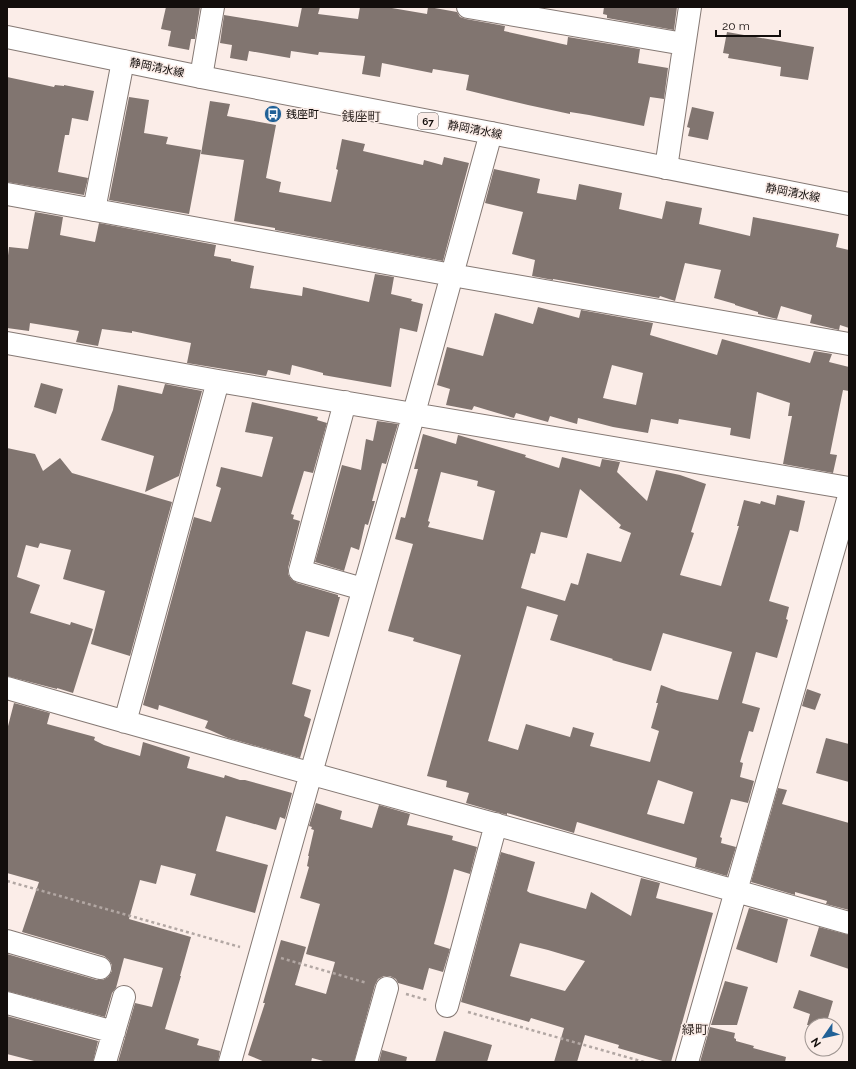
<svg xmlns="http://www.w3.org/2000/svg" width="856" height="1069" font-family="Raleway,'Noto Sans JP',sans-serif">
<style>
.building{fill:#817570;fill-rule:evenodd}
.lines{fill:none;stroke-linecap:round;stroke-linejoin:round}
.minor-casing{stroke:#857974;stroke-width:24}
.major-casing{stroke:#857974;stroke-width:24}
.path{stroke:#b2a7a3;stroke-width:2.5;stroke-dasharray:3 3;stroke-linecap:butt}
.minor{stroke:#fff;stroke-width:22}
.major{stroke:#fff;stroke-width:22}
.labels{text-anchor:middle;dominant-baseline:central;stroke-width:3;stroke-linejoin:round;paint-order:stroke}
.shield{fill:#fbede8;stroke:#59514e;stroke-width:1}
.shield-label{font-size:10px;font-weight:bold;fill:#130e0c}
.street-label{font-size:11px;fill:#130e0c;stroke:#fbede8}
.poi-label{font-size:11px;fill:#130e0c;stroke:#fbede8;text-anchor:start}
.quarter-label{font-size:13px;fill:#352b27;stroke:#fbede8}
</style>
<rect width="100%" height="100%" fill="#fbede8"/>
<!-- building -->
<path class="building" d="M166,7H200L195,39H191L189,50L168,46L171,31L161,29Z
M302,7H320L318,14L358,19L360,7H386L427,14L428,7H429L457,12L460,17L466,19L505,26L504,31L567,45L568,37L640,49L638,63L668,68L664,99L650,97L644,126L589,115L570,112V114L528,105L466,90L469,75L433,69L432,73L382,63L380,77L362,74L365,56L319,52L318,55L291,51L290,58L249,51L247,61L230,58L232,45L220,43L224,15L298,27Z
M604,7H677L674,30L607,18V15L603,14Z
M727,32L814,47L808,80L780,76L781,67L728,58L729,54L723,53Z
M7,77L54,87L55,85L64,86V85L94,91L88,121L72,118L69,135H65L58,172L88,178L84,195L7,182Z
M129,97L149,100L144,133L168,137L166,144L201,150L189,214L109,200Z
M210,101L230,104L227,116L276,125L266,178L281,182L279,192L331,202L338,170L336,169L342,139L365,144L363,151L423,165L424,160L442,165L444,157L469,163L443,261L275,230V228L234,221L244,160L201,154Z
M692,107L714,112L708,140L688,136L690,128L687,127Z
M494,169L540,179L537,193L576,200L579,184L622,193L619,209L662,219L666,201L702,208L699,224L750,236L753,217L839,234L836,247L849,250V328L840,325L839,330L810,323L812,315L781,306L777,319L773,318L758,314V312L735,305V304L714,298L721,270L685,263L675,301L660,296L659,298L553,279V280L532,276L535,260L512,254L523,212L485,203Z
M35,212L63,217L60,235L95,242L99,223L216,245L214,256L231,259V261L254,266L250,288L302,296L303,287L369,302L375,274L394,277L391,294L412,299L411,301L423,304L417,332L400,328L391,387L323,375V373L292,365L290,375L268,370L266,376L187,363L191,343L132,331V333L102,329L98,346L76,342L79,331L30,323L29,331L7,328V264L9,247L28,249Z
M538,307L579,318L581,310L653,323L650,335L717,355L722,339L810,363L814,351L832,354L829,362L849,367V391L843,390L830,454L837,455L833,473L783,464L792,416H788L790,403L757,392L750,439L730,435L731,428L679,419L678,424L651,419L648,433L613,427L578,418L577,424L550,416L548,422L516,413L514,418L474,406L472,410L446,405L450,389L437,385L447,347L483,356L495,313L533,324ZM612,365L643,373L636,405L603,398Z
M41,383L63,389L56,414L34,407Z
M165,384L202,391L179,476L145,492L154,456L101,440L113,410L118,385L162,394Z
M252,402L318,417L317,420L327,423L313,473L304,471L291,514L294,515L293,519L300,521L288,568V574L291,579L297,583L338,595V597H340L329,637L306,631L292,684L311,690L304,716L311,719L300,758L228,738L205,728L208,721L159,705L158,710L143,705L194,517L211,522L221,488L216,486L221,467L262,477L273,437L245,432Z
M377,421L398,424L386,464L382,463L372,501H375L368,525L365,524L359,550L351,547L344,571L315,562L342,465L361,470L366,439L373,441Z
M423,434L456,444L458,435L526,455L525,457L559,468L562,457L600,467L602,459L620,462L617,472L647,501L656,470L680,475L706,484L691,532L694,533L680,575L721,586L739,526H737L744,500L760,504L761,501L775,505L777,495L805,501L798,532L790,530L769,601L789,607L786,619L788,620L777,658L756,652L742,703L760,708L753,732L749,731L740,762L743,763L740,777L754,781L748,803L731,799L720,837L722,838L721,843L736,847L727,876L695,867L697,858L577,822L574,833L507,813V815L466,803L469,793L446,787L447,781L427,776L461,655L413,641L414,638L388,631L413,544L395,539L401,517L405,518L418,469H414ZM441,472L478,481L477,486L495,491L483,540L428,527L430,522L428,521ZM580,489L621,525L619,528L631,533L621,562L587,553L578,585L571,583L565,601L521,588L531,553L535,554L541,532L567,538ZM527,606L558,615L550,640L613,659L612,660L651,671L663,633L732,652L718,700L677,691L661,685L656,703H658L651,728L659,731L650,762L590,746L594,733L573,727L570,737L526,724L518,750L488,741ZM658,780L693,792L684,824L647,814Z
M7,448L35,454L43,471L60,458L72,473L172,502L130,656L91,644L105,591L63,579L71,550L40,543L38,548L26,545L17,577L40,585L30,613L70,625L71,622L93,629L73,693L57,688V689L7,676Z
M807,689L821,694L815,710L802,706Z
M14,703L50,713L47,724L95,737L94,740L104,745L140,756L143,742L190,757L187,768L224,778L225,775L240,780H245L292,793L285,819L280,817L276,830L226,816L216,851L268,865L255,913L190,895L196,874L161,865L156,884L140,880L129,919L191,937L180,976H181L165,1029L199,1039L197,1045L220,1051L218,1062H118L135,1003L152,1007L163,968L124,958L116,988L112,993L105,1017L7,991V954L97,980H103L108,977L112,971V965L109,960L104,956L22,932L39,882L7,873V730Z
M826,738L849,744V782L816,773Z
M778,788L787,790L782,804L849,823V910L826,904L827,901L795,892V895L751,882Z
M316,803L342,811L340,819L372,828L379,805L410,814L407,825L453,836L452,840L477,847L470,874L454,869L446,900L434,944L450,949L443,972L429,968L423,990L398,983L396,979L390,976H384L378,979L375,985L354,1062H327L312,1058L311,1062H265L248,1055L265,1003H263L281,940L306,947L295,985L326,994L335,962L306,954L320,904L300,898L309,867L307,866L309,856H308L314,830L311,829L312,827L309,826Z
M501,852L535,862L527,891L530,893L586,909L591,892L631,916L641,878L660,883L656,898L713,913L671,1062H666L618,1048L619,1045L585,1035L577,1062H554L564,1028L531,1018L529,1022L461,1002ZM520,943L548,950L585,961L565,991L510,976Z
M749,908L788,919L777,963L736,949Z
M819,927L849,935V969L810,956Z
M725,981L748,987L737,1025H711Z
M799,990L833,1001L826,1025H807L810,1014L793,1008Z
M7,1016L98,1041L93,1062H38L7,1054Z
M710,1027L735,1033L734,1038L736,1039V1041L754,1046L753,1048L786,1057L785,1062H700Z
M444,1031L492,1045L487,1062H435Z
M382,1050L407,1057L406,1062H379Z"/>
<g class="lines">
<defs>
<path id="minor" d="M468,7L684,44
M201,77L213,7
M666,168L690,7
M7,194L452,275L849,344
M94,210L123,61
M7,343L218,381L849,488
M345,402L300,571L363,589
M7,688C287,769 569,843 849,923
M125,722L218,381
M7,941L100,968
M7,1003L114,1032
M447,1006L496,824
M105,1062L124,997
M230,1062L311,773L414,413L491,133
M366,1062L387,988
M687,1062L849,496"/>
<path id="major" d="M7,37L201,77L491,133L849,204"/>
</defs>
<!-- minor casing -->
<use href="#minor" class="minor-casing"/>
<!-- major casing -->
<use href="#major" class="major-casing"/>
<!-- path -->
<path class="path" d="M7,881L240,947
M281,958L367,983
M406,994L427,1000
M468,1012L644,1062"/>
<!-- minor -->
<use href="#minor" class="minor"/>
<!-- major -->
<use href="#major" class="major"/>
</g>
<!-- icons -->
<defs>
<symbol id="bus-disc" viewBox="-11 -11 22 22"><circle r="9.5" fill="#216197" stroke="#fbede8"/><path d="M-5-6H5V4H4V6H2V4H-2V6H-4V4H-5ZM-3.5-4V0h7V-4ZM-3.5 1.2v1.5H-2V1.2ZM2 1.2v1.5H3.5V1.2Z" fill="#fff"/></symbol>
</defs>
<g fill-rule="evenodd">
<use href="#bus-disc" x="263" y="104" width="20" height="20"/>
</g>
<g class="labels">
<!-- shield labels -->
<rect class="shield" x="418" y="113" width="20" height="16" rx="3"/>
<g class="shield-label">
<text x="428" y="121">67</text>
</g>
<!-- street labels -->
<g class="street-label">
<text transform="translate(157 68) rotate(12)">静岡清水線</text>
<text transform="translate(475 130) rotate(11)">静岡清水線</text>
<text transform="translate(793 193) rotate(11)">静岡清水線</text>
</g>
<!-- poi labels -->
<g class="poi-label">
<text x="286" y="114">銭座町</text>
</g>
<!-- quarter labels -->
<g class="quarter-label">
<text x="361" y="116">銭座町</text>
<text x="695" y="1029">緑町</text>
</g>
</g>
<!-- border -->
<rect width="856" height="1069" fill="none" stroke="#130e0c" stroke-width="16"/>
<!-- north arrow -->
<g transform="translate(824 1037) rotate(236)"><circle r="19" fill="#fbede8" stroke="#9e9490"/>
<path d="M0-3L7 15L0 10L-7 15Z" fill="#216197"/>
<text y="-6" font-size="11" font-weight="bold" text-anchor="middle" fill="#130e0c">N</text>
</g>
<!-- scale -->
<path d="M716 30v6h64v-6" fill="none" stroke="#130e0c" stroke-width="2"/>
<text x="722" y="30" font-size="12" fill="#130e0c" stroke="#fbede8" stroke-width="3" paint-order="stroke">20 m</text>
</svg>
